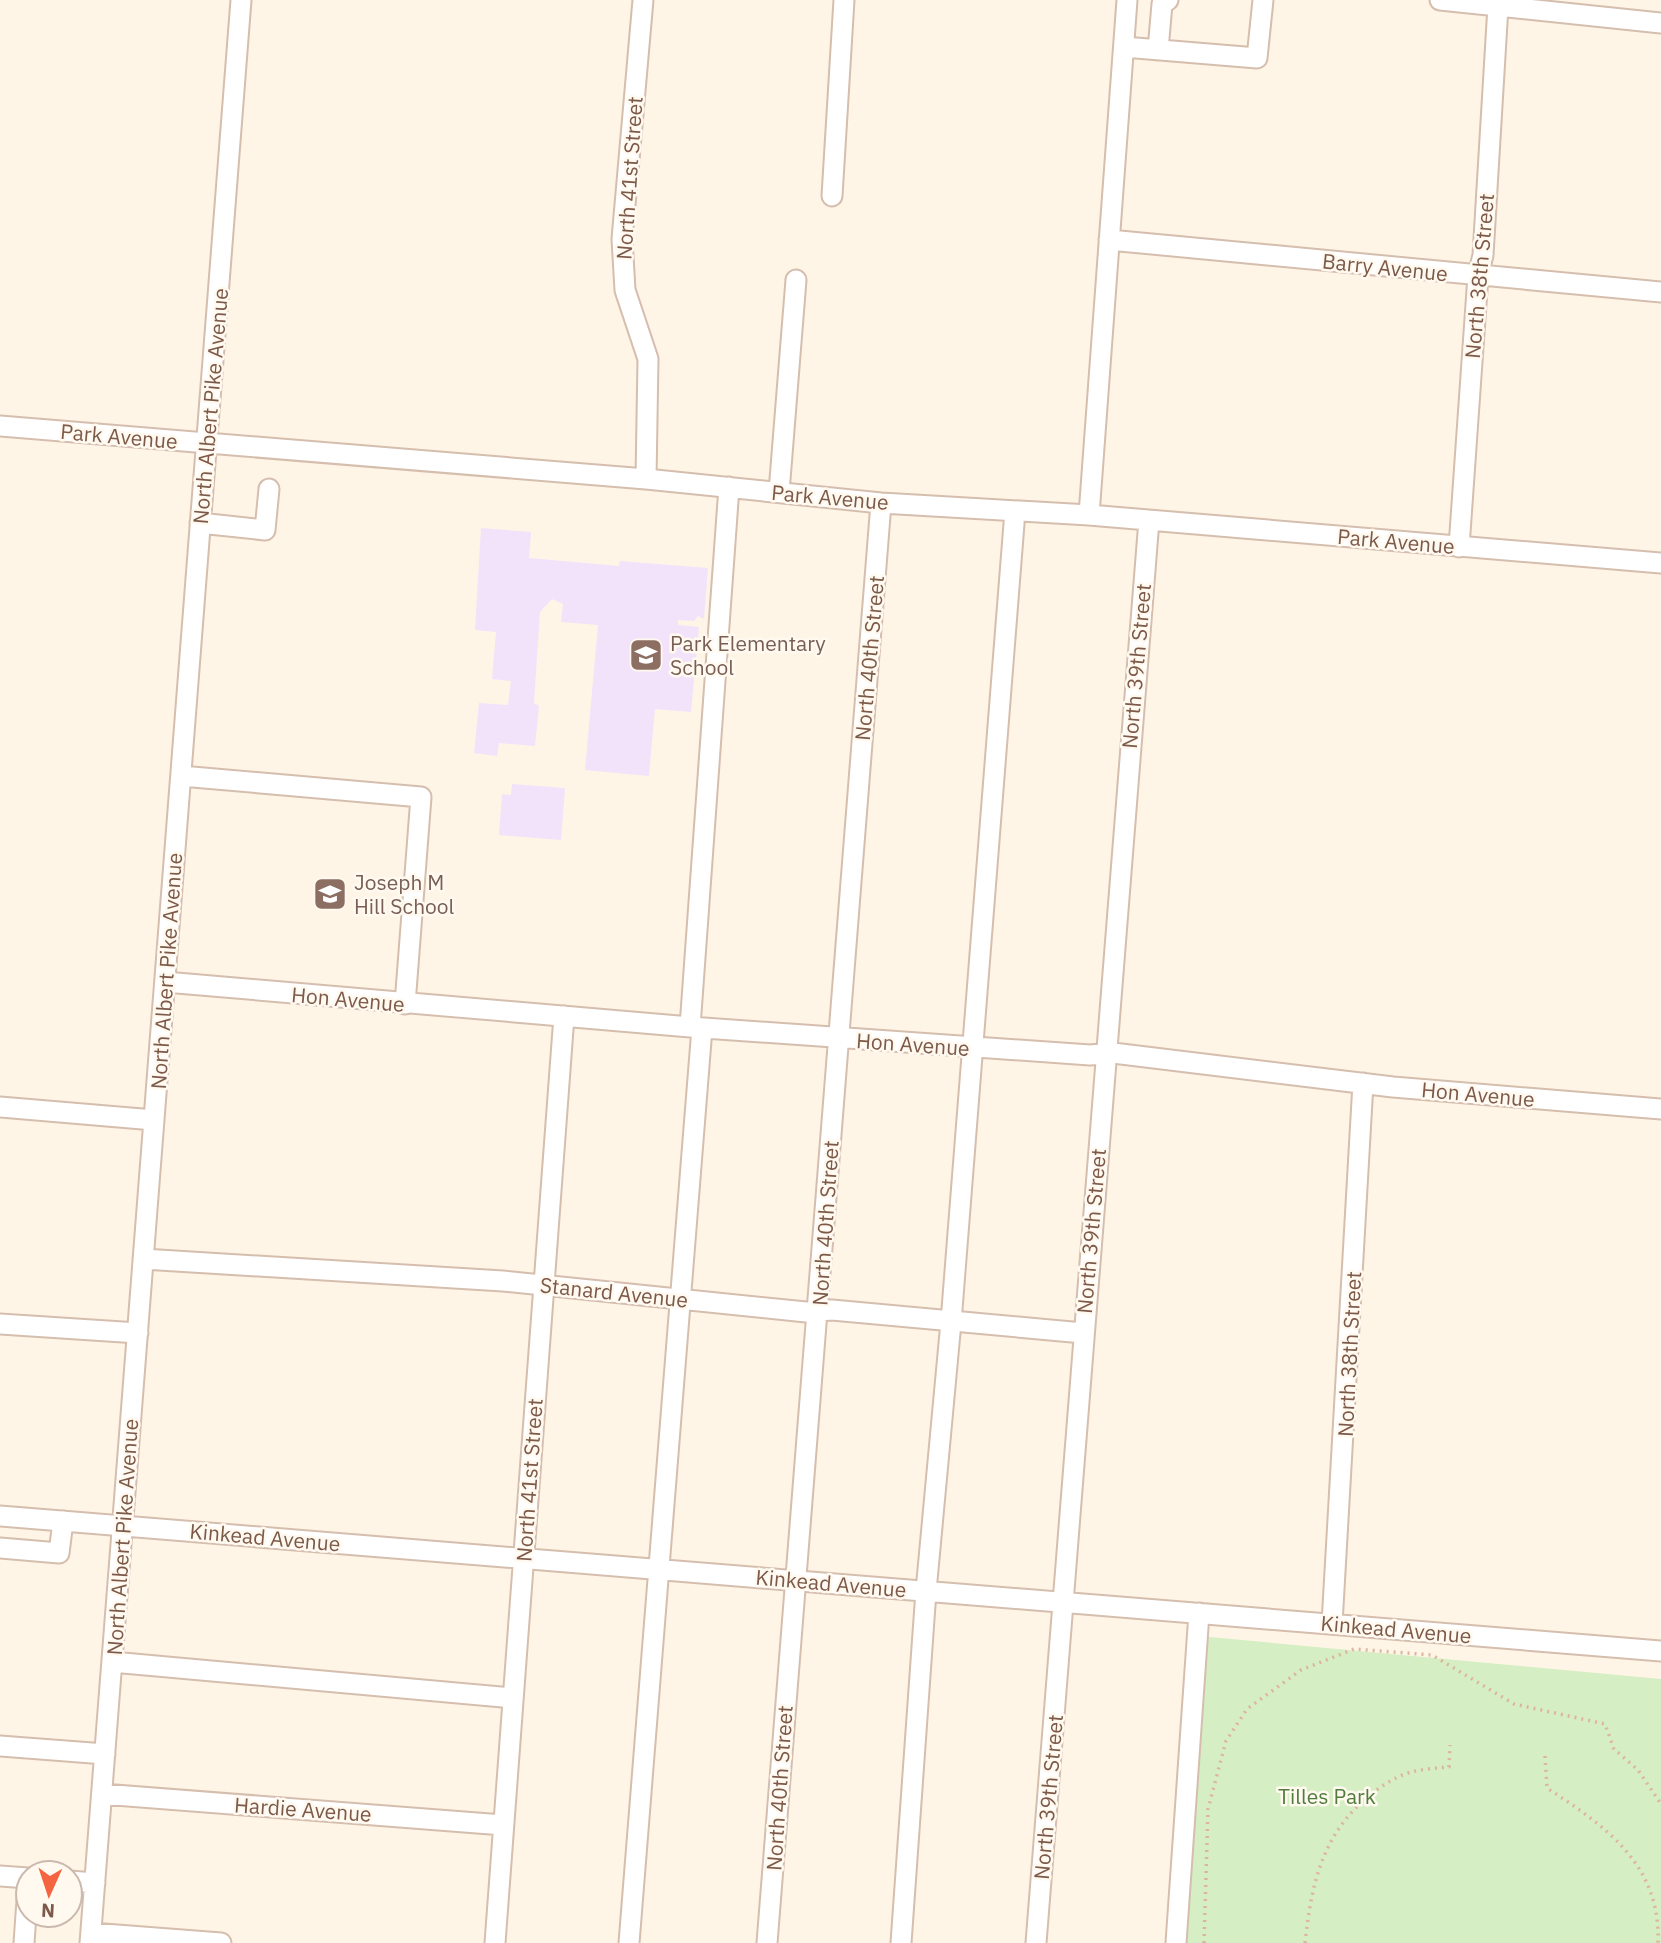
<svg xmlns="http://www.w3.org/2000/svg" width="1661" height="1943" font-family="'IBM Plex Sans',sans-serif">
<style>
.education{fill:#f2e3fb}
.green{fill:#d6eec3}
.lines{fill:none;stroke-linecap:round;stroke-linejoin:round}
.minor-casing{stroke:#d5beae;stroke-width:23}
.path{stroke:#ddb59e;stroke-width:3.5;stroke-dasharray:2 5;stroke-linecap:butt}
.minor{stroke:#fff;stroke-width:19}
.labels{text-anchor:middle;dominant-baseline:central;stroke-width:5;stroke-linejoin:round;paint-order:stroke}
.street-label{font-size:21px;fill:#7c5948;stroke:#fff9f0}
.education-label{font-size:21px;fill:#785e54;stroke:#fff9f0;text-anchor:start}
.park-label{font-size:21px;fill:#507d3c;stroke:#fff9f0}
</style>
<rect width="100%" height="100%" fill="#fef5e7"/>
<!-- education -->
<path class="education" d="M481,528L531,532L529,558L619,566L620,561L708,568L704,619L698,616L694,621L678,620V625L699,627L691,712L655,709L649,776L585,770L598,625L561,622L563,604L552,599L540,612L534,703L539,706L535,746L499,743L497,756L474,753L479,703L508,705L511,681L492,679L496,632L475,630Z
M512,784L565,788L561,840L499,835L502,794L511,795Z"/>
<!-- green -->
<path class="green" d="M1188,1635L1661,1679V1943H1168Z"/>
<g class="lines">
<defs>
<path id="minor" d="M643,0L622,239L625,290L648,359L646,479
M1440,0L1661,23
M1124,47L1257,58L1263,0
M1158,50L1162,4L1168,0
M832,196L844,0
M1109,240L1661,292
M0,426L646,479L881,503L1089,515L1661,563
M779,492L796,280
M1089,515L1127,0
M200,523L265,530L269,489
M1459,547L1478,276L1483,255L1498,6
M181,776L421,797L405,1004
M165,982L690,1027L1090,1055L1113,1053L1393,1087L1661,1109
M690,1027L729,487
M0,1107L154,1120
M143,1259L503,1281L806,1312L832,1310L1083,1333
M0,1324L138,1333
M0,1516L1661,1651
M0,1548L59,1553L63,1521
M1332,1624L1363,1083
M112,1662L513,1698
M0,1746L105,1754
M102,1794L503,1825
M0,1876L28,1878
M70,1881L95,1883
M91,1933L221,1943
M24,1943L28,1886
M90,1943L241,0
M495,1943L564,1016
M629,1943L702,1028
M767,1943L881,503
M901,1943L926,1591L951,1322L1015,511
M1036,1943L1149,520
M1176,1943L1199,1613"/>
</defs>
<!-- minor casing -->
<use href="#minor" class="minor-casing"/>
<!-- path -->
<path class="path" d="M1545,1756L1547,1788C1605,1826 1661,1864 1658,1943
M1204,1943L1208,1809L1226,1741L1247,1709L1301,1670L1354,1649L1432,1655L1514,1704L1605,1724L1614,1749L1638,1770L1661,1804
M1305,1943C1311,1889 1320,1841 1361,1803C1375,1790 1393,1777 1411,1772C1423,1769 1436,1768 1449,1767L1450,1745"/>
<!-- minor -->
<use href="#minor" class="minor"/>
</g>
<!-- icons -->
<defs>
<symbol id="school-square" viewBox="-11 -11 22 22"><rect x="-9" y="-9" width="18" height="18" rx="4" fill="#8d6e63" stroke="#fff9f0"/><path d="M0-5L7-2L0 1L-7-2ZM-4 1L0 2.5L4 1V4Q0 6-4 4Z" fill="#fff"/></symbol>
</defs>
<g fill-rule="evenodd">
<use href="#school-square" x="627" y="636" width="38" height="38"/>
<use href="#school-square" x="311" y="875" width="38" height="38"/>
</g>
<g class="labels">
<!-- street labels -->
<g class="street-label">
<text transform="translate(629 178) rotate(-86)">North 41st Street</text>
<text transform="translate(1385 267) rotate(6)">Barry Avenue</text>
<text transform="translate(1479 276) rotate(-85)">North 38th Street</text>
<text transform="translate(210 406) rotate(-85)">North Albert Pike Avenue</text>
<text transform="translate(119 436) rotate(5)">Park Avenue</text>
<text transform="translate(830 497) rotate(5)">Park Avenue</text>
<text transform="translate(1396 541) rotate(5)">Park Avenue</text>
<text transform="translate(869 658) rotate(-85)">North 40th Street</text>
<text transform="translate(1136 666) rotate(-85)">North 39th Street</text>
<text transform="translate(166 971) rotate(-86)">North Albert Pike Avenue</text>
<text transform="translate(348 999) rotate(5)">Hon Avenue</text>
<text transform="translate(913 1044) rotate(4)">Hon Avenue</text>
<text transform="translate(1478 1094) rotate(5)">Hon Avenue</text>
<text transform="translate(825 1223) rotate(-86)">North 40th Street</text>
<text transform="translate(1091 1231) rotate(-85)">North 39th Street</text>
<text transform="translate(614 1292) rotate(6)">Stanard Avenue</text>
<text transform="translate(1349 1354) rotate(-87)">North 38th Street</text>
<text transform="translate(529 1480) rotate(-86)">North 41st Street</text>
<text transform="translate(122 1537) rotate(-86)">North Albert Pike Avenue</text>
<text transform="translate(265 1537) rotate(5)">Kinkead Avenue</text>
<text transform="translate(831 1583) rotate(5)">Kinkead Avenue</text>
<text transform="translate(1396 1629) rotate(5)">Kinkead Avenue</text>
<text transform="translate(779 1788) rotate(-86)">North 40th Street</text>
<text transform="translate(1048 1797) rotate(-85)">North 39th Street</text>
<text transform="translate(303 1809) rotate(4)">Hardie Avenue</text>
</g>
<!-- education labels -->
<g class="education-label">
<text x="670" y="643">Park Elementary<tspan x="670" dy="24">School</tspan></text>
<text x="354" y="882">Joseph M<tspan x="354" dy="24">Hill School</tspan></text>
</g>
<!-- park labels -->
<g class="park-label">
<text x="1327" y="1796">Tilles Park</text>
</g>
</g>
<!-- north arrow -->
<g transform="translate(49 1894) rotate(183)"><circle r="33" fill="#fff9f0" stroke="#cbb9ad" stroke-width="2"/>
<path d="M0-5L12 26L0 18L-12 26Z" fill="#f46440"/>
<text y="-10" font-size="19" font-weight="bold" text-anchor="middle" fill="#7c5948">N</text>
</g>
</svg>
